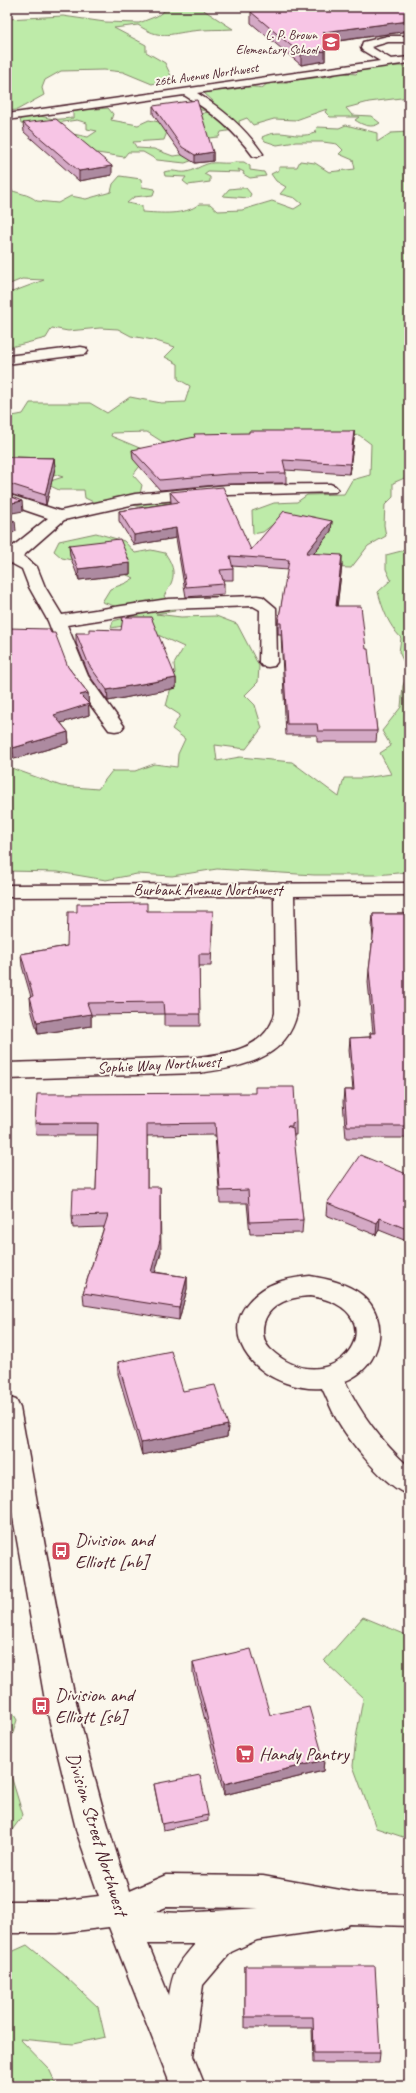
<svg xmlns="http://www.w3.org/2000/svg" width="416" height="2093" font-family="Caveat,sans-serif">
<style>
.green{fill:#beeba9;stroke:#84856a;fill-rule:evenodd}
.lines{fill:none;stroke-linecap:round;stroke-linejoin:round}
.minor-casing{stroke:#4a1f2b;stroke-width:3}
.minor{fill:#fbf7ec;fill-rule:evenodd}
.wall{fill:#d4a9c5;stroke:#4a1f2b}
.shaded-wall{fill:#ad8aa0;stroke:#4a1f2b}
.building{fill:#f7c5e5;stroke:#4a1f2b}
.labels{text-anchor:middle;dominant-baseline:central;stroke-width:4;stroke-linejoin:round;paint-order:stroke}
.far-poi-label{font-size:13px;fill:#4a1f2b;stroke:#fbf7ec;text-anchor:end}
.far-street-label{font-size:13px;fill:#4a1f2b;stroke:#fbf7ec}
.street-label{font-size:16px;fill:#4a1f2b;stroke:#fbf7ec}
.near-poi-label{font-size:19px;fill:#4a1f2b;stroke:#fbf7ec;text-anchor:start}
.near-street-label{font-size:19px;fill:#4a1f2b;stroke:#fbf7ec}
</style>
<rect width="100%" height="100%" fill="#fbf7ec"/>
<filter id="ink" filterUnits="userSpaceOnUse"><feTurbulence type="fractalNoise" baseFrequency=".025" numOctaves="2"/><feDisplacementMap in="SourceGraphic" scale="8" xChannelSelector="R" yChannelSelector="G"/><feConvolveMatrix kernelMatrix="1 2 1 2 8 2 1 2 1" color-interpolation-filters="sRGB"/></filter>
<g filter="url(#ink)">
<!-- green -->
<path class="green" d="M166,7H199L233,29C219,30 205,29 192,31C168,34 160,40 138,25L114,28L146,45V52L165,63L172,78L152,84L123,72L104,70L61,71L45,80L42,88L44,95L17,110L7,111V19L63,16L105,22L139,23L157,16L167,9Z
M381,66H409V97L369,102L346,108L352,115L371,116L380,123C372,129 362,125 355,120L359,117H330L325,112L327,109L296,120L274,119L253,125L247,118L239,121L240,129L221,132L219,137L198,139L167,132L164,140L133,142L137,148L154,149L173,156L190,154L196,159L185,163L157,160L143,152H128L124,157L97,153L61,156L43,149L48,138L68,133L88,137L97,131L87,129V123L77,120L43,125L21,124L20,119C35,113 38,116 54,119C59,120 67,118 73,118V111L108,108L113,114L111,120L138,125L149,120L164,123L208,112L195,108L189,102L213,101L204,93C214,90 219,91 229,90C243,88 248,85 262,88L268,83H287L296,80L331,76L337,72L356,74L360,70Z
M346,125L377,133V142L391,133L409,132V476L393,483V497L385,505L384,525L386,536L368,546L351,568L321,567L276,522L263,532L253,534L252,511L274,503L297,502L307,495L344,494L352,480L370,475L371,444L359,435L331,439L184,443L169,446L147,432L112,433L111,436L142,449L143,462L133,475L142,485L140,494L181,504L161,509L123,504L106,508L85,498L84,490H59L44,483L63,477L7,460V417L23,414L30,403H90L107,413L130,397L161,403L185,402L190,386L178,379V364L165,357L175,347L153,340L131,336L118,329L100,328L68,331L52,328L46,338L7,348V331L11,323L7,321V189C17,193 29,194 37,201L58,203L71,196L86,199L111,192L113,184L120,176L141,179L142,187L155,189L153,195L134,197L127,203L142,206V212C160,213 185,216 199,204H210L218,211L242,210L272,201L294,209L302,204L295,198L280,194L286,187L276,181L271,174L279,170V167H297L300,161L315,163L329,172L355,169L353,160L339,154L343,150L337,144L323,142H296L277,145L265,141L262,137C282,127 294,140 315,133L317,127L339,128ZM22,279L44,280L12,292L10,291V284Z
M235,162H244L250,166V170L264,172L266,176L250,178L243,174L244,172L238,169L240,172L208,171L204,174L210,177V182L188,185L183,181L186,177L165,176L164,172C173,169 178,173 186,172C194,171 200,166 207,164C216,161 226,165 235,162Z
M238,188H246L251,194L249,198L223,196L229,189Z
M96,533L124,541L135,553L151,550L165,553C177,571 175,579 164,596L175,611L156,614L181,617L216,616L237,624L259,666L258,682L245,695L255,705L262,728L246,749L215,745L217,761L240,757L292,762L339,797L344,778H364L391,774L380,753L391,746L382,731L401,707L403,686L408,671L399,652L401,638C388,624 383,610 378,592L391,580L386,569V555L409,549V872L376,875H314L217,869L172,876L137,874L106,880L58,872L7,871V764L14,769L61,786L98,789L112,771H135L154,764L177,767L178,754L185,739L172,729L180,715L166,706L175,672L174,664L184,647L158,635L142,623L111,628L113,621L139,614L102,602L110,589L126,583L134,578L110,568L62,558L54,551L59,541Z
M363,1617L409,1636V1839L376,1828L353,1766L356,1738L363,1698L324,1661Z
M7,1703L17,1720L7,1752Z
M7,1763L23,1815L7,1837Z
M27,1945L65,1976L98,2007L105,2037L73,2044L20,2039L49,2069L57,2086H7V1954Z"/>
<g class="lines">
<defs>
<path id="minor" d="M388,36H409V42H388L371,47L391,59L409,57V63L197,93C224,110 245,128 263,154L257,157L253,156C234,130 212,112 184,95L7,120V114L380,61L362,50L361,48L363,42Z
M81,347L86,348L88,351L86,354L7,364V356Z
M330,484L335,486L338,489L335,492L228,495L135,504L64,520L23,556L37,567L45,587L62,615L168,599L257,596L263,597L276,608L277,662L274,666L268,667L262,666L259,662L260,610L253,606L168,609L67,625L88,676L124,726L121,730L115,731L109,730L70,677L48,621L29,587L22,569L7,561V551L48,518L7,504V494L60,511L135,494L228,485Z
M409,883V895L294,896L297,1013C287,1060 239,1068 198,1073L7,1079V1063L198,1057C228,1054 267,1048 275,1013L274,896L7,897V885Z
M310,1276C328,1279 347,1283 362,1295C392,1320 381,1368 345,1381C360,1414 382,1442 409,1467V1495C385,1487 349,1441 336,1418C331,1409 327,1398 322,1388C310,1389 298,1387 286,1383C246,1370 217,1325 258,1293C272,1281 292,1278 310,1276ZM310,1296C404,1310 334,1410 270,1349C265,1344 264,1339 263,1333C262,1306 288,1297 310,1296Z
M7,1397L16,1400L20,1408C50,1570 74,1734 129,1891L166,1875L263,1876L357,1893L409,1894V1926L350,1924L340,1928L257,1940L231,1952L203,1985L193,2056L205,2086H171L109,1927L58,1933H7V1901H58L99,1896L77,1833L46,1706L7,1483ZM166,1907L259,1908L183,1913L154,1912ZM148,1944H195C178,1964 173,1969 169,1996Z"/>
</defs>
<!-- minor casing -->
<use href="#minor" class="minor-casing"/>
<!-- minor -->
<use href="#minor" class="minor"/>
</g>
<!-- wall -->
<path class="wall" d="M409,7V31L325,43V61L301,65L251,23V12Z
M153,106L213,152V161L195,163L182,155L153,114Z
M23,123L112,175L79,181L24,132Z
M354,431V440L349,474L285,470L286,473V483L228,484L160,490L133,459L132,450Z
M7,457L54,458L55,468L46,505L7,493Z
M170,492L251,550L332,521L331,531L314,553L342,565L337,606L366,649L377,731L376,742H317V735H286L281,634H278V623L288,570L232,566L233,569V580H223L224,584V594L186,597L176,538L134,545L119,521V511L171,503V502Z
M69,545L130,563V574L79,580L70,556Z
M7,628L68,667L88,693L89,715L61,723L68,732L69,743L14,759L7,750Z
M76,633L176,678V688L108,701L89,675L76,643Z
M147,911L213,923L211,966H199L200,1026H164V1014L91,1015V1026L38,1034L31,1009L30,997H31L22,966L21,954L67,946Z
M373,914H409V1138H346L343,1102L344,1090H353L349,1050L350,1038L370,1037V1033H373L368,982L369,970L373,937L372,926Z
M296,1122V1135H293L303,1220L302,1233L250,1234L247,1203H220L215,1135L147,1136V1187L161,1252L155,1272L187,1277V1289L179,1320L84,1305L83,1293L104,1227L73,1228L72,1216L96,1190L98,1135H36L35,1123Z
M409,1175V1242L379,1230L376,1235L326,1215L327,1203Z
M118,1362L183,1391L228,1425L227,1437L142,1455L118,1374Z
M193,1662L270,1715L324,1760L323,1771L224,1795L193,1673Z
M154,1784L208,1815V1821L163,1830L155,1790Z
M245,1966L380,2053L379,2063H313L312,2028H245Z"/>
<!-- shaded-wall -->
<path class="shaded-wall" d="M409,21V31L322,43L323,32Z
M325,51V61L301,65V54Z
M213,152V161L195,163V155Z
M112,166V175L79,181V171Z
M354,431V440L349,474L350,464Z
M54,458L55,468L46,505L45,495Z
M22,501L23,511L7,514V504Z
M15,521L16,531L7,536V525Z
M332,521L331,531L306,563V553Z
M176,528V538L134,545V535Z
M342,555V565L336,616V606Z
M130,563V574L79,580L78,569Z
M7,591L8,603H7Z
M176,678V688L108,701L107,690Z
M88,693L89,715L54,725V715L80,695Z
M68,732L69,743L14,759L13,748Z
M91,1014V1026L38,1034L37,1022Z
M160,1187L161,1252L152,1284L151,1272Z
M380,1218L379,1230L376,1235L377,1223Z
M187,1277V1289L179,1320V1308Z
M228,1425L227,1437L142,1455L141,1443Z
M324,1760L323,1771L224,1795V1784Z"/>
<!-- building -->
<path class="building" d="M258,7H409V21L323,32L325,34V51L301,54L251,12Z
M197,100L213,152L195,155L182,147L153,106Z
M56,119L112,166L79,171L23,123Z
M249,431H354L350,464L283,460L286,473L228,474L160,480L132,450L195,437L194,434L249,433Z
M7,457L54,458L45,495L7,483Z
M223,487L251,550L284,511L332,521L306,553L342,555L336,606H361L366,649H368L377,731H318L317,724H287L281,623H278L289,560L230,556L233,569L220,570L224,584L186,587L176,528L134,535L119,511L179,502L170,492Z
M7,495L22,501L7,504Z
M7,518L15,521L7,525Z
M120,539L130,563L78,569L69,545Z
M123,617H151L176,678L107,690L89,665L76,633H89V629L121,630Z
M7,628L49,629L51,633H55L68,667L88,693L80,695L89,704L54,715L68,732L13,748L7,740Z
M147,903V911H213L211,954H199L200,1014H164L163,1002L87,1003L91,1014L37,1022L30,997L33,996L21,954L67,946L68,912H77V904Z
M373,914H409V1126H347L344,1090H354L350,1038L371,1037L370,1033H375L369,970L374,929Z
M255,1087H294L296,1122L292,1123V1126H287L293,1128L303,1220L250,1222L248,1190L220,1191L215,1123L147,1124V1187H160V1240L151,1272L187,1277L179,1308L83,1293L108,1215L72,1216L73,1190H96L98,1123H35L37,1094L255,1093Z
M360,1155L409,1175V1185L407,1187L409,1188V1230L380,1218L377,1223L327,1203Z
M171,1351L183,1391L215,1385L228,1425L141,1443L118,1362Z
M251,1649L270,1715L309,1707L324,1760L224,1784L193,1662Z
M200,1775L208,1815L162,1824L154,1784Z
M245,1966H375L380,2053H314L313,2017H245Z"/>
</g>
<!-- icons -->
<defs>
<symbol id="school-square" viewBox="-11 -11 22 22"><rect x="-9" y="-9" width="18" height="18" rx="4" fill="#d1495b" stroke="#fbf7ec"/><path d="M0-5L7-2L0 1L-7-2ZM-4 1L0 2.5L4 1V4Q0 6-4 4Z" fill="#fff"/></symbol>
<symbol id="bus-square" viewBox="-11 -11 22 22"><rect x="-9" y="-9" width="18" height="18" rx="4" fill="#d1495b" stroke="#fbf7ec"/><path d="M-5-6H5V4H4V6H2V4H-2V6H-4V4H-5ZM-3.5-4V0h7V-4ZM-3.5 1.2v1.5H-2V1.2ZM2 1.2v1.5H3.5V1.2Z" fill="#fff"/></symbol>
<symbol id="supermarket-square" viewBox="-11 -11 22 22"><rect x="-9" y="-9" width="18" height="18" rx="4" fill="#d1495b" stroke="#fbf7ec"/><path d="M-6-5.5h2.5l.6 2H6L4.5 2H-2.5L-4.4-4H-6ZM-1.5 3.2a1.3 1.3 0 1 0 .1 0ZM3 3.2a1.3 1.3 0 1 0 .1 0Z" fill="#fff"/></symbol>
</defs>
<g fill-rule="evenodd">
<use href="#school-square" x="320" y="31" width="22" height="22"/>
<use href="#bus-square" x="50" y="1540" width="22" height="22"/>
<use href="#bus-square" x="30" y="1695" width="22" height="22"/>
<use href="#supermarket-square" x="234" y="1743" width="22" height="22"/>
</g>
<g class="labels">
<!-- far-poi labels -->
<g class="far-poi-label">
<text x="317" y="35">L. P. Brown<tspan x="317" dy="15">Elementary School</tspan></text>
</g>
<!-- far-street labels -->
<g class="far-street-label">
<text transform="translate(206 75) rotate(-8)">26th Avenue Northwest</text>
</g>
<!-- street labels -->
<g class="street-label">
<text x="208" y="890">Burbank Avenue Northwest</text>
<text transform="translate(159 1065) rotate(-3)">Sophie Way Northwest</text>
</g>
<!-- near-poi labels -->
<g class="near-poi-label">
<text x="75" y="1540">Division and<tspan x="75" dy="22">Elliott [nb]</tspan></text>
<text x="55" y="1695">Division and<tspan x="55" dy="22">Elliott [sb]</tspan></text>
<text x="259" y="1754">Handy Pantry</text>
</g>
<!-- near-street labels -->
<g class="near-street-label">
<text transform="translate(97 1834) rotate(73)">Division Street Northwest</text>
</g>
</g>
<!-- margin -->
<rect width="416" height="2093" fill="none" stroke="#fbf7ec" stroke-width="24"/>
<rect x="12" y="12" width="392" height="2069" fill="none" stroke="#4a1f2b" stroke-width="1.5" filter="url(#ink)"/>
</svg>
